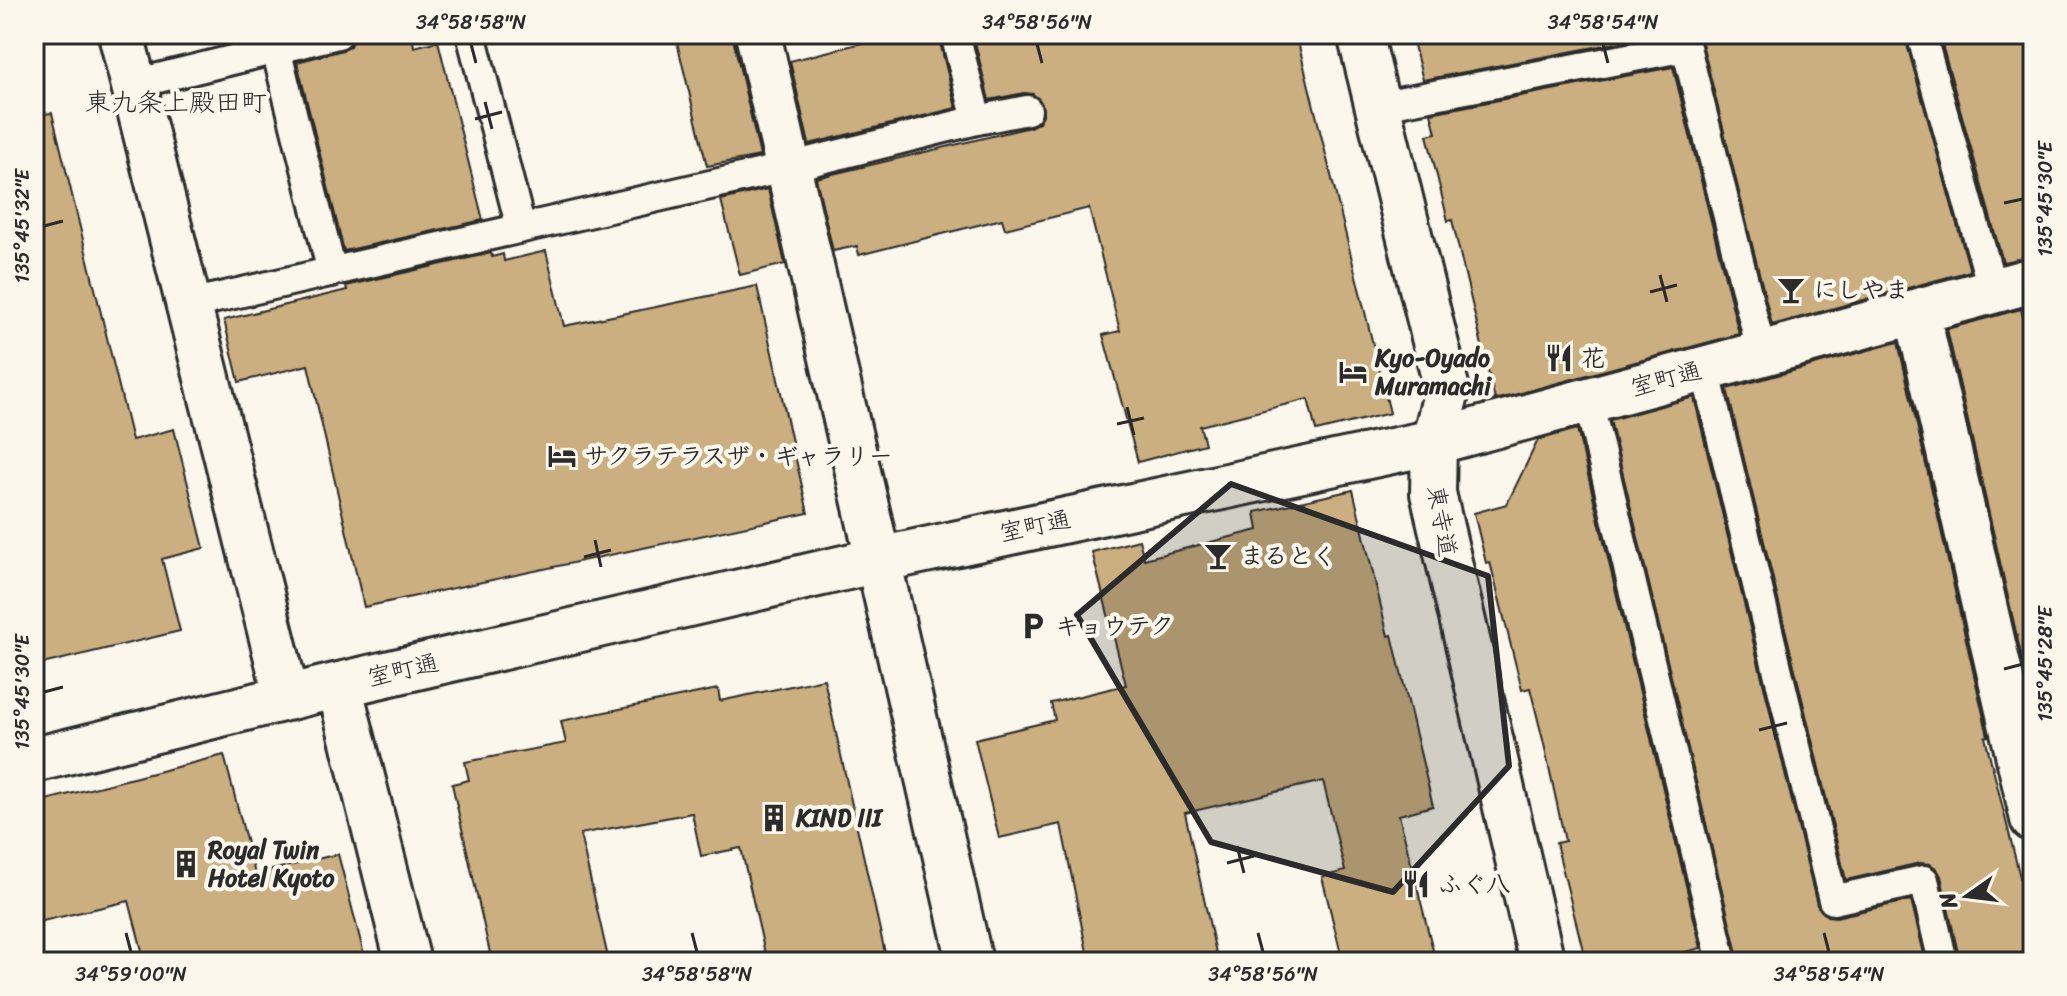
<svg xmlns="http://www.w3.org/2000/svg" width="2067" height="996" font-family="Sriracha,'Klee One',sans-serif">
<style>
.building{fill:#cbaf80;stroke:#2b2b2b;stroke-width:2}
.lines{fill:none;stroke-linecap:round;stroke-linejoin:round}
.lane-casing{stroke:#2b2b2b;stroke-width:34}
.street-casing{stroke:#2b2b2b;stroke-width:50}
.lane{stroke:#fbf7ec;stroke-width:28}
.street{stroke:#fbf7ec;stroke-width:44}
.marked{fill:#2b2b2b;fill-opacity:0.2;stroke:#2b2b2b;stroke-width:6;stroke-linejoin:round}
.ticks{fill:none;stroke:#2b2b2b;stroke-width:3}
.labels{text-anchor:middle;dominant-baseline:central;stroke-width:8;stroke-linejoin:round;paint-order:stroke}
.poi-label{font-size:24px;font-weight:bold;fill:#2b2b2b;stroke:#fbf7ec;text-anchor:start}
.street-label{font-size:24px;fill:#2b2b2b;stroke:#fbf7ec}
.neighbourhood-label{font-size:26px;fill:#2b2b2b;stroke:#fbf7ec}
.neatline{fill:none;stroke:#2b2b2b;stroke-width:3}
.ticks-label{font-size:20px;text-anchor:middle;fill:#2b2b2b}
</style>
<rect width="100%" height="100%" fill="#fbf7ec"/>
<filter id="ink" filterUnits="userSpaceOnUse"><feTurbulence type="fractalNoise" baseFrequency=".0125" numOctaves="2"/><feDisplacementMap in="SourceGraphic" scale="16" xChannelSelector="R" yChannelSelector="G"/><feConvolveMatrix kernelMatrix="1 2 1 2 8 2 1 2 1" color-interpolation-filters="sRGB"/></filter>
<g filter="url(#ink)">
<!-- building -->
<path class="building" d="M355,34H412L414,47L438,41L483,220L344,251L297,62L343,50L350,46Z
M675,34H732L760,156L707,166Z
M898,34H938L956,108L809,144L790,61Z
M1006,34H1296L1390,413L1316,431L1308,399L1200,426L1205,444L1138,462L1103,335L1120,331L1089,208L1005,229L1002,219L859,255L857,246L833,251L816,178L1030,127L1039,122L1043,115V106L1033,94L1024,93L989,100L975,42Z
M1411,34H1663L1423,80Z
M1696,34H1904L1970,271L1772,325L1702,43Z
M1939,34H2023L2033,75V256L2003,262Z
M1673,67L1739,334L1495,400L1452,220L1448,221L1427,135L1436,133L1431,113Z
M52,113L132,440L174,429L204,548L162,559L180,631L34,666V115Z
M768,189L785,264L740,275L721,200Z
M546,251L564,326L757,286L808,513L364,607L308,365L239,382L224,320L347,290L346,286L491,253L492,257L503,254L504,261Z
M2021,309L2033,357V707L1947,329Z
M1898,342L1988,736L1985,737L2033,929V962H1960L1941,876L1937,869L1930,864L1920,863L1846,880L1727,389Z
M1694,397L1817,905L1827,916L1836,917L1911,900L1926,962H1739L1610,420Z
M1577,429L1701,948L1646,962H1586L1556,843L1565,841L1544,744L1530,688L1522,690L1490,562L1486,563L1474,513L1507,504L1538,440Z
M1353,490L1388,636L1392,635L1433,806L1399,815L1436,962H1343L1322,877L1345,871L1323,781L1185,813L1218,962H1089L1061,824L999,838L975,739L1055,720L1051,703L1126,685L1092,552L1139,540L1144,559L1258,530L1255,512Z
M824,679L887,962H767L741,848L701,856L692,813L580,834L609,962H492L452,784L469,780L465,762L566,743L561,721L718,689L720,701Z
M224,755L255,874L338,854L366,962H145L129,901L34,923V803Z"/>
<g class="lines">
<defs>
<path id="lane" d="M471,34L521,228
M1921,34L1993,291
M276,49L332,272
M134,84L338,34
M1377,106L1686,47L1762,354
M977,120L1027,110
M190,304L789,167L977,120L955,34
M1705,369L1833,900L1924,880L1943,962
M1588,400L1722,962"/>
<path id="street" d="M121,34L287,698
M758,34L970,962
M1360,34L1447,390L1434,442L1433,493L1542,962
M1917,312L2033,819
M339,685L408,962
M34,760L339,685L878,560L1434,442L2033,280"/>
</defs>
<!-- lane casing -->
<use href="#lane" class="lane-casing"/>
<!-- street casing -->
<use href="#street" class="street-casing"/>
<!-- lane -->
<use href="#lane" class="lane"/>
<!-- street -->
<use href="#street" class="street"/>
</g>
</g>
<!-- marked area -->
<path class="marked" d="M1231,484L1488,576L1509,766L1393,892L1211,842L1077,615Z"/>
<!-- ticks -->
<path class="ticks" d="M471,44L476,63M1037,44L1042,63M1603,44L1608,63M485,102L492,129M475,119L502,112M2004,203L2023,199M44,226L63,221M1660,275L1667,302M1650,292L1677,285M1127,407L1134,435M1117,424L1144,418M595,540L601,567M584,557L611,550M2004,669L2023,664M44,692L63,687M1770,713L1776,740M1759,730L1787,723M1237,846L1244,873M1227,863L1254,856M126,933L131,952M692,933L697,952M1258,933L1263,952M1824,933L1829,952"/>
<!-- icons -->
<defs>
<symbol id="bar-bare" viewBox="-9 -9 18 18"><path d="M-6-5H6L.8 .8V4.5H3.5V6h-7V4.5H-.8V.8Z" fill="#2b2b2b" stroke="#fbf7ec" stroke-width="2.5" paint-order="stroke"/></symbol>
<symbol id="restaurant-bare" viewBox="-9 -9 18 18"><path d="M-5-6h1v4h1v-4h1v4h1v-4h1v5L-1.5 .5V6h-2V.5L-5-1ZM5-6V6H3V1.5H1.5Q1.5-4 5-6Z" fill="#2b2b2b" stroke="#fbf7ec" stroke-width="2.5" paint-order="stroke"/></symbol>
<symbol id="hotel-bare" viewBox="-9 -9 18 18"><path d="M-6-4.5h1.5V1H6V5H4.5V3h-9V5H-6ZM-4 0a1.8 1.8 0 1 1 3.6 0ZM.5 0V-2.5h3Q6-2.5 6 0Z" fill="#2b2b2b" stroke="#fbf7ec" stroke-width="2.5" paint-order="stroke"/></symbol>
<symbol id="parking-bare" viewBox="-9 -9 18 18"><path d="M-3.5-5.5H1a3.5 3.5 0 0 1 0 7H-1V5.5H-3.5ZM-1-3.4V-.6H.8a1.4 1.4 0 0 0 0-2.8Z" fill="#2b2b2b" stroke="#fbf7ec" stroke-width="2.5" paint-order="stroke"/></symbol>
<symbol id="building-bare" viewBox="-9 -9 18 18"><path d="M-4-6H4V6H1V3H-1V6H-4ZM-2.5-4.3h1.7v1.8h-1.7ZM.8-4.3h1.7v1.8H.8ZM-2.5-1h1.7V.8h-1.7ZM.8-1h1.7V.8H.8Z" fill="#2b2b2b" stroke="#fbf7ec" stroke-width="2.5" paint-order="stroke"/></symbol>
</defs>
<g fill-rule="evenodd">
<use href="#bar-bare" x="1771" y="270" width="40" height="40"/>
<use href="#restaurant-bare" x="1539" y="338" width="40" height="40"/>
<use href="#hotel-bare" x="1333" y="352" width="40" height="40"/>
<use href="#hotel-bare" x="542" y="436" width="40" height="40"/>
<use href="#bar-bare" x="1198" y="536" width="40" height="40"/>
<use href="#parking-bare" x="1013" y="606" width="40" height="40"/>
<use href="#building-bare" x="754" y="798" width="40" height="40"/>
<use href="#building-bare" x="166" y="844" width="40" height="40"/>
<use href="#restaurant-bare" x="1396" y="864" width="40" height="40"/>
</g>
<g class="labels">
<!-- poi labels -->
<g class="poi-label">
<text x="1813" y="290">にしやま</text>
<text x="1375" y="358">Kyo-Oyado<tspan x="1375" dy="28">Muramachi</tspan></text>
<text x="1581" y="358">花</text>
<text x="584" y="456">サクラテラスザ・ギャラリー</text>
<text x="1240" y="556">まるとく</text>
<text x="1055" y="626">キョウテク</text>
<text x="796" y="818">KIND III</text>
<text x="208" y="850">Royal Twin<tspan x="208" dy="28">Hotel Kyoto</tspan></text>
<text x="1438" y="884">ふぐ八</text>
</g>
<!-- street labels -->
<g class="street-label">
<text transform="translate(1666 379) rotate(-15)">室町通</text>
<text transform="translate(1442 521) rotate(80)">東寺道</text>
<text transform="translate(1035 526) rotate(-12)">室町通</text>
<text transform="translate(403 670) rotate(-13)">室町通</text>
</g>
<!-- neighbourhood labels -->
<g class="neighbourhood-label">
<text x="176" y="102">東九条上殿田町</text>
</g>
</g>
<!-- margin -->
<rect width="2067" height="996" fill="none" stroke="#fbf7ec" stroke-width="88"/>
<!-- north arrow -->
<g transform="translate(1967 896) rotate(256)" stroke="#fbf7ec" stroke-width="6" paint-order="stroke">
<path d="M0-6L14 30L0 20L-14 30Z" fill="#2b2b2b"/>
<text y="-12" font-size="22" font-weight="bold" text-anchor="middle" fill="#2b2b2b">N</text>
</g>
<rect x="44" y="44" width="1979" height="908" class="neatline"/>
<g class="ticks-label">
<text x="471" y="29">34°58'58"N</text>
<text x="1037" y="29">34°58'56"N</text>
<text x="1603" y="29">34°58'54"N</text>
<text transform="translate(2045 199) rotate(-90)" y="7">135°45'30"E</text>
<text transform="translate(22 226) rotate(-90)" y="7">135°45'32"E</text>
<text transform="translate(2045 664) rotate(-90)" y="7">135°45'28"E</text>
<text transform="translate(22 692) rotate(-90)" y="7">135°45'30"E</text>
<text x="131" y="981">34°59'00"N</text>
<text x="697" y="981">34°58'58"N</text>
<text x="1263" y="981">34°58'56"N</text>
<text x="1829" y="981">34°58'54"N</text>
</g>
</svg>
